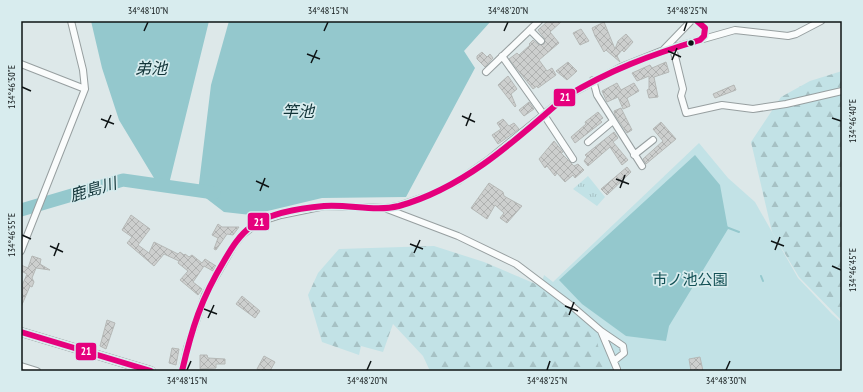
<svg xmlns="http://www.w3.org/2000/svg" width="863" height="392" font-family="'PT Sans Narrow','Noto Sans JP',sans-serif">
<style>
.grass{fill:url(#grass-tufts)}
.forest{fill:url(#forest-firs)}
.green{fill:#c2e2e6}
.water{fill:#94c8cd}
.lines{fill:none;stroke-linecap:round;stroke-linejoin:round}
.stream{stroke:#94c8cd;stroke-width:2}
.river{stroke:#94c8cd;stroke-width:13}
.building{fill:url(#building-cross-hatch);stroke:#b5b8b6}
.street-casing{stroke:#979fa0;stroke-width:8}
.secondary-casing{stroke:#979fa0;stroke-width:10}
.street{stroke:#fafcfc;stroke-width:6}
.secondary{stroke:#fafcfc;stroke-width:9}
.bus-1-casing{stroke:#d8ecee;stroke-width:9}
.bus-1{stroke:#e5007d;stroke-width:6}
.ticks{fill:none;stroke:#0e1415;stroke-width:1.5}
.bus-dot{fill:#0e1415;stroke:#d8ecee;stroke-width:1.5}
.labels{text-anchor:middle;dominant-baseline:central;stroke-width:3.5;stroke-linejoin:round;paint-order:stroke}
.park-label{font-size:15px;fill:#145156;stroke:#d8ecee}
.water-label{font-size:16px;font-style:italic;fill:#123438;stroke:#d8ecee}
.line-badge{stroke:#d8ecee;stroke-width:1.5}
.badge-label{font-size:11px;text-anchor:middle;font-weight:bold;fill:#fff}
.neatline{fill:none;stroke:#0e1415;stroke-width:1.5}
.ticks-label{font-size:10px;text-anchor:middle;fill:#0e1415}
</style>
<defs>
<pattern id="grass-tufts" width="24" height="20" patternUnits="userSpaceOnUse"><rect width="24" height="20" fill="#c2e2e6"/><path d="M3 7l-1-3M5 7V3M7 7l1-3M15 17l-1-3M17 17v-4M19 17l1-3" fill="none" stroke="#a6c1c4"/></pattern>
<pattern id="forest-firs" width="22" height="20" patternUnits="userSpaceOnUse"><rect width="22" height="20" fill="#c2e2e6"/><path d="M5 1l3.5 6h-7zM16 11l3.5 6h-7z" fill="#a6c1c4"/></pattern>
<pattern id="building-cross-hatch" width="8" height="8" patternUnits="userSpaceOnUse"><rect width="8" height="8" fill="#cdcfce"/><path d="M0 0l8 8M0 8l8-8" fill="none" stroke="#afb1b0"/></pattern>
</defs>
<rect width="100%" height="100%" fill="#dde8e9"/>
<!-- grass -->
<path class="grass" d="M588,176L605,197L597,206L573,189Z"/>
<!-- forest -->
<path class="forest" d="M842,71V321L799,277L772,232L751,142L781,97L810,81Z
M434,246L484,262L557,293L599,334L611,371H430L423,356L393,324L383,352L361,346L359,355L322,342L308,295L318,273L339,249Z"/>
<!-- green -->
<path class="green" d="M699,143L728,178L755,202L798,278L832,314L842,323V371H607L599,350L596,336L540,288L544,275L553,282Z"/>
<!-- water -->
<path class="water" d="M91,21H209L169,184L157,183L119,120L102,68Z
M229,21H491L464,51L475,68L406,197L322,198L251,215L224,212L198,192L211,85Z
M695,155L720,185L728,229L669,326L666,341L626,336L582,304L559,280Z"/>
<g class="lines">
<!-- stream -->
<path class="stream" d="M726,227L739,232
M761,276L763,281"/>
<!-- river -->
<path class="river" d="M21,210L123,180L214,193"/>
</g>
<!-- building -->
<path class="building" d="M548,21H562L550,32L559,43L539,60L547,71L552,68L556,75L538,88L537,86L533,89L509,59L517,53L519,55L530,45L529,44L533,40L539,45L544,44L545,39L538,30Z
M604,22L615,49L618,41L626,34L633,42L624,52L622,50L617,56L620,62L606,50L604,52L595,36L592,28Z
M581,29L589,41L580,45L573,33Z
M482,52L487,57L490,54L493,58L485,67L477,59V56Z
M568,62L577,71L567,80L556,71Z
M666,62L669,72L654,77L658,97L649,98L647,90L649,89V76L637,81L632,73L650,65L652,68Z
M508,76L517,89L511,94L516,106L515,107L498,85Z
M617,83L621,90L634,83L639,91L627,98L630,106L623,109L618,97L607,102L602,91Z
M734,85L736,90L715,98L713,94Z
M529,102L534,109L524,116L519,110Z
M621,108L632,130L627,133L615,115L614,111Z
M598,112L603,118L600,120L602,122L575,143L571,137L586,124L585,122Z
M503,119L509,126L514,123L519,129L498,144L492,135L501,129L497,123Z
M661,122L676,139L646,164L643,159L663,141L653,129Z
M614,132L618,138L613,142L628,160L622,165L610,147L588,166L584,161L587,157L585,155Z
M554,141L563,152L561,153L574,166L578,164L584,170L575,178L573,175L565,182L557,173L555,176L547,166L545,168L539,159Z
M627,167L631,172L607,195L601,189Z
M489,183L503,192L504,196L522,206L507,223L500,218L504,213L495,205L487,219L471,208Z
M131,215L150,229L138,245L149,253L154,242L178,254L180,252L184,255L185,254L189,257L192,255L202,263L205,259L216,266L213,271L204,266L193,282L202,289L198,295L180,280L188,271L178,263L179,261L164,254L154,266L127,243L132,237L122,230Z
M218,224L222,227H239L233,235L227,234L216,250L214,249L218,238L212,235Z
M32,256L41,259L40,264L50,270L36,268L32,278L34,282L32,287L30,286L21,307V288L27,274L21,271V265L28,268Z
M242,296L260,311L255,318L236,304Z
M107,320L115,323L106,349L100,346Z
M172,348L179,349L176,365L169,363Z
M200,355H207L208,358L225,359V364H216V368L200,369Z
M264,356L275,362L270,371H262L257,369Z
M700,357L703,371H691L689,359Z"/>
<g class="lines">
<defs>
<path id="street" d="M530,30L541,41
M673,48L683,89L681,96L686,113L722,105L753,109L786,104L842,91
M664,49L691,21
M502,56L544,115L573,159
M21,64L85,89
M486,72L539,21
M593,80L597,95L642,166
M588,142L613,121
M634,155L653,140
M387,209L458,236L516,264L573,307L601,331L617,369
M21,251L85,89L83,70L71,21
M601,331L623,346L624,353L614,361
M21,366L37,371
M182,371L187,348L205,295L234,245L242,235L259,222L281,215L325,206L386,208L398,206L430,195L458,181L488,160L565,97L621,67L661,51L735,30L788,36L796,34L821,21"/>
<path id="secondary" d="M21,332L151,371"/>
</defs>
<!-- street casing -->
<use href="#street" class="street-casing"/>
<!-- secondary casing -->
<use href="#secondary" class="secondary-casing"/>
<!-- street -->
<use href="#street" class="street"/>
<!-- secondary -->
<use href="#secondary" class="secondary"/>
<defs>
<path id="bus-1" d="M21,332L151,371
M182,371C192,328 201,299 224,261C231,249 239,235 252,226C271,212 301,208 324,206C349,204 375,212 399,206C464,188 516,140 565,97C610,70 650,55 700,40L704,36L705,28L697,21"/>
</defs>
<!-- bus-1 casing -->
<use href="#bus-1" class="bus-1-casing"/>
<!-- bus-1 -->
<use href="#bus-1" class="bus-1"/>
</g>
<!-- ticks -->
<path class="ticks" d="M144,31L148,22M324,31L328,22M504,31L508,22M684,31L687,22M668,51L681,57M307,54L320,59M672,60L677,48M311,63L317,50M22,87L31,91M462,116L475,122M832,118L841,121M101,119L114,124M466,126L471,113M105,128L111,115M616,179L629,184M256,181L269,187M620,188L625,175M260,191L265,178M22,235L31,239M771,241L784,246M410,244L423,249M50,246L63,252M775,250L780,237M414,253L420,240M54,256L59,243M832,266L841,270M565,306L578,311M204,309L217,314M569,315L574,302M208,318L214,305M187,370L191,361M367,370L371,361M547,370L550,361M726,370L730,361"/>
<!-- markers -->
<circle class="bus-dot" cx="691" cy="43" r="3.5"/>
<g class="labels">
<!-- park labels -->
<g class="park-label">
<text x="690" y="279">市ノ池公園</text>
</g>
<!-- water labels -->
<g class="water-label">
<text x="151" y="68">弟池</text>
<text x="298" y="111">竿池</text>
<text transform="translate(93 189) rotate(-16)">鹿島川</text>
</g>
</g>
<g class="line-badge">
<rect x="553" y="88" width="23" height="19" rx="4" fill="#e5007d"/>
<rect x="247" y="212" width="23" height="19" rx="4" fill="#e5007d"/>
<rect x="75" y="342" width="22" height="19" rx="4" fill="#e5007d"/>
</g>
<g class="badge-label">
<text x="565" y="101">21</text>
<text x="259" y="226">21</text>
<text x="86" y="355">21</text>
</g>
<!-- border -->
<rect width="863" height="392" fill="none" stroke="#d8ecee" stroke-width="44"/>
<rect x="22" y="22" width="819" height="348" class="neatline"/>
<g class="ticks-label">
<text x="148" y="14">34°48'10"N</text>
<text x="328" y="14">34°48'15"N</text>
<text x="508" y="14">34°48'20"N</text>
<text x="687" y="14">34°48'25"N</text>
<text transform="translate(11 87) rotate(-90)" y="4">134°46'50"E</text>
<text transform="translate(852 121) rotate(-90)" y="4">134°46'40"E</text>
<text transform="translate(11 235) rotate(-90)" y="4">134°46'55"E</text>
<text transform="translate(852 270) rotate(-90)" y="4">134°46'45"E</text>
<text x="187" y="384">34°48'15"N</text>
<text x="367" y="384">34°48'20"N</text>
<text x="547" y="384">34°48'25"N</text>
<text x="726" y="384">34°48'30"N</text>
</g>
</svg>
